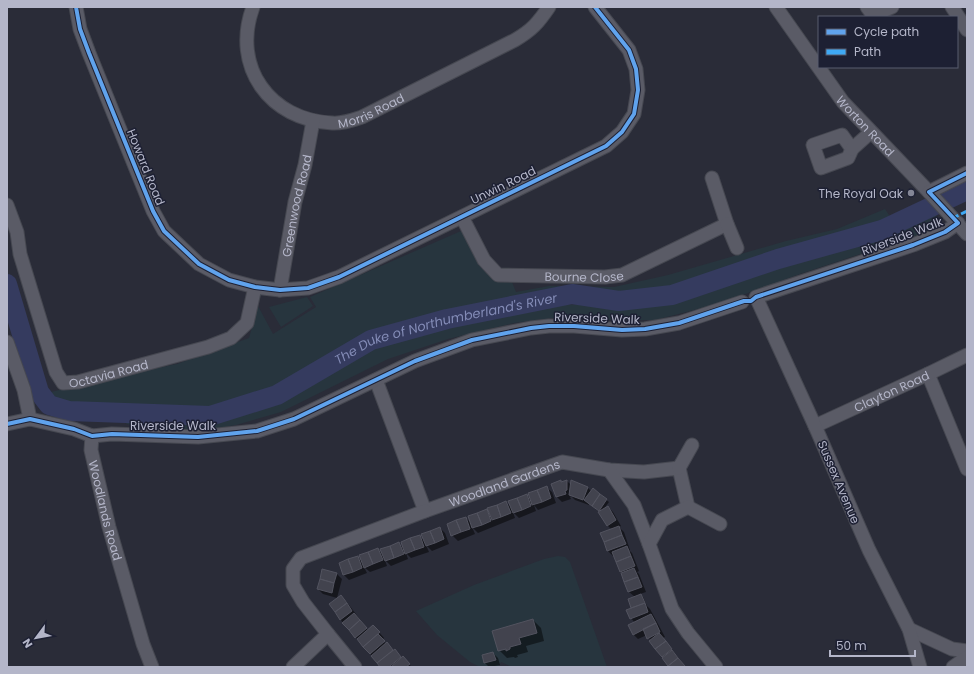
<svg xmlns="http://www.w3.org/2000/svg" width="974" height="674" font-family="Poppins,sans-serif">
<style>
.green{fill:#27353e}
.shadow{fill:#0007}
.lines{fill:none;stroke-linecap:round;stroke-linejoin:round}
.river{stroke:#353b5f;stroke-width:20}
.building{fill:#42434e;stroke:#52535f}
.minor-casing{stroke:#464851;stroke-width:15}
.minor{stroke:#5a5b66;stroke-width:13}
.quiet{stroke:#3fa9f5;stroke-width:3;stroke-dasharray:6 3;stroke-linecap:butt}
.cycleway-casing{stroke:#1d2033;stroke-width:6}
.cycleway{stroke:#60a3ed;stroke-width:4}
.poi-dot{fill:#848696;stroke:#1d2033;stroke-width:1.5}
.labels{text-anchor:middle;dominant-baseline:central;stroke-width:3;stroke-linejoin:round;paint-order:stroke}
.street-label{font-size:12px;fill:#b4b6c9;stroke:#1d2033}
.poi-label{font-size:12px;fill:#b4b6c9;stroke:#1d2033;text-anchor:end}
.water-label{font-size:13px;font-style:italic;fill:#838bb6;stroke:#1d2033}
</style>
<rect width="100%" height="100%" fill="#2a2c38"/>
<!-- green -->
<path class="green" d="M885,209L891,218L873,227L667,289L625,296L593,294L569,290L517,299L392,327L368,335L280,388L210,411L95,407L67,404L53,397L51,392L108,378L177,364L249,338L258,306L273,334L316,307L310,297L461,231H465L496,279L512,282L516,292L549,286L614,287L668,275L786,241L837,229Z
M935,213L941,224L924,233L800,274L718,304L655,320H608L560,317L514,323L448,339L388,359L281,412L236,425L196,432L142,430L118,420L121,416L210,421L281,398L356,353L388,341L498,314L553,304L613,306L669,302L756,271L875,236Z
M307,297L313,306L281,327L269,307Z
M558,556L565,557L570,562L607,667H512L501,662L498,667H480L470,662L437,635L416,611L474,585L544,559Z"/>
<!-- shadow -->
<path class="shadow" d="M560,481L562,483L567,481L571,485L588,488L592,492L593,490L609,502L603,510L608,507L613,512L621,526L619,527L624,532L630,550H629L632,553L639,571L637,572L639,574L646,592L640,594L643,597L647,606L650,609L665,637L663,638L685,667H670L647,635L638,639L633,634L635,623L631,618L633,608L629,599L635,597L629,592L614,555L613,556L608,551L612,530L608,526L600,512L589,503V505L575,500L571,496L570,497L571,499L562,502L557,497Z
M546,487L552,492L556,503L538,510L534,505L536,511L519,518L513,512L515,518L478,533L472,527L475,534L458,541L452,535L466,518L472,524L486,510L491,514L506,502L512,508L527,495L531,500Z
M440,528L445,533L449,544L432,551L426,545L429,552L411,558L406,553L408,559L391,566L385,560L387,566L370,572L364,567L367,573L349,580L344,575L340,564L357,557L363,562L378,549L383,555L399,543L404,549L419,536L425,541Z
M337,574L342,579L337,598L323,594L318,589Z
M346,601L368,630L378,631L384,638L382,640L386,644L412,667H382L343,623L330,604Z
M533,620L541,628L544,641L526,646L528,652L517,655L518,657L515,658L514,657L507,658L499,650Z
M493,653L498,658L500,665L489,667L485,663L483,656Z"/>
<g class="lines">
<!-- river -->
<path class="river" id="s1" d="M7,284L39,392L49,405L69,411L210,416L277,395L371,340L447,319L572,294L619,301L672,295L778,259L882,230L967,190"/>
</g>
<!-- building -->
<path class="building" d="M561,480V482L567,480V490L565,491L566,494L556,497L551,484Z
M571,480L588,487L583,500L569,495Z
M547,486L551,498L542,502L537,490Z
M593,488L600,494L592,506L584,500Z
M537,490L542,502L532,505L528,493Z
M527,494L531,506L522,510L517,498Z
M600,494L607,499L599,511L592,506Z
M517,498L522,510L513,513L508,501Z
M506,501L511,513L501,517L497,505Z
M497,505L501,517L492,520L487,508Z
M608,506L616,520L607,526L598,512Z
M487,509L491,521L482,525L477,513Z
M477,513L482,525L472,528L468,516Z
M466,517L470,529L461,532L456,520Z
M456,520L461,532L451,536L447,524Z
M619,526L622,535L604,542L600,533Z
M440,527L444,539L435,543L430,531Z
M430,531L435,543L426,546L421,534Z
M420,535L424,547L415,550L410,538Z
M622,535L626,544L607,551L604,542Z
M410,538L415,550L405,554L401,542Z
M399,542L404,554L394,558L390,546Z
M390,546L394,558L385,561L380,549Z
M627,546L631,556L616,562L612,552Z
M378,548L383,560L373,564L368,552Z
M368,552L373,564L364,568L359,555Z
M358,556L362,568L353,572L348,559Z
M631,556L635,566L620,572L616,562Z
M348,559L353,572L343,575L339,563Z
M634,568L638,577L624,582L621,573Z
M322,569L337,573L334,583L320,579Z
M638,577L642,587L628,592L624,582Z
M320,579L334,583L332,593L317,589Z
M641,594L645,603L631,608L628,599Z
M341,595L347,603L335,612L329,604Z
M347,603L352,611L340,620L335,612Z
M645,603L648,612L630,619L626,610Z
M354,613L360,620L349,630L342,623Z
M651,614L656,623L633,635L628,625Z
M533,619L537,633L519,638L521,644L510,647V649L506,651V649L498,651L492,631Z
M360,620L367,628L355,638L349,630Z
M656,623L660,632L647,639L643,629Z
M373,625L380,632L363,647L357,639Z
M659,633L666,641L655,649L649,641Z
M378,634L385,641L370,654L363,647Z
M666,641L672,649L662,657L655,649Z
M387,642L393,650L377,663L371,656Z
M395,649L401,657L389,667H380L377,663Z
M672,650L678,658L668,666L662,658Z
M493,652L496,660L484,663L482,655Z
M403,656L410,664L406,667H391Z
M678,658L685,666L683,667H669L668,666Z"/>
<g class="lines">
<defs>
<g id="minor">
<path d="M76,7L80,29L89,53L153,211L164,231L199,264L229,280L255,287L280,290L308,288L339,277L606,146L622,132L634,114L638,90L636,69L629,50L595,7"/>
<path id="s2" d="M253,7C231,67 270,120 332,123C342,124 353,120 362,117L515,40C532,30 538,23 549,7"/>
<path id="s3" d="M776,7L843,102L929,192L967,234"/>
<path d="M867,7L873,15L892,7"/>
<path d="M952,7L967,30"/>
<path d="M842,135L852,149L848,158L821,168L813,145Z"/>
<path d="M852,149L871,132"/>
<path d="M929,192L967,173"/>
<path id="s4" d="M7,205L17,232L20,254L56,372L63,383L78,382L208,347L231,338L247,323L255,287"/>
<path id="s5" d="M462,217L484,260L498,275L605,277L622,275L727,224L712,178"/>
<path d="M727,224L737,248"/>
<path id="s6" d="M280,290L295,202L305,165L313,121"/>
<path d="M7,342L24,390L30,419"/>
<path d="M928,374L967,469"/>
<path id="s7" d="M376,380L425,511L562,462L609,470L644,472L679,468L688,507"/>
<path d="M7,424L30,419L74,429L92,436L112,434L198,437L257,431L294,419L415,361L472,340L531,328L549,326H574L622,330L645,329L679,323L742,302"/>
<path id="s8" d="M815,426L928,374L967,355"/>
<path id="s9" d="M92,436L91,450L109,527L143,644L152,667"/>
<path d="M679,468L692,445"/>
<path d="M609,470L634,505L649,544"/>
<path d="M909,629L952,649L967,651"/>
<path d="M328,634L355,667"/>
<path d="M293,667L328,634L303,602L293,585V569L301,558L425,511"/>
<path d="M716,667L688,633L672,609L649,544L662,520L688,507L720,524"/>
<path d="M920,667L909,629L869,550L815,426L756,297L913,245L945,232L958,223"/>
<path d="M953,667L967,657"/>
</g>
</defs>
<!-- minor casing -->
<use href="#minor" class="minor-casing"/>
<!-- minor -->
<use href="#minor" class="minor"/>
<!-- quiet -->
<path class="quiet" d="M953,218L967,211"/>
<defs>
<path id="cycleway" d="M76,7L80,29L89,53L153,211L164,231L199,264L229,280L255,287L280,290L308,288L339,277L606,146L622,132L634,114L638,90L636,69L629,50L595,7
M7,424L30,419L74,429L92,436L112,434L198,437L257,431L294,419L415,361L472,340L531,328L549,326H574L622,330L645,329L679,323L744,301H751L756,297L913,245L945,232L958,223L929,192L967,173"/>
</defs>
<!-- cycleway casing -->
<use href="#cycleway" class="cycleway-casing"/>
<!-- cycleway -->
<use href="#cycleway" class="cycleway"/>
</g>
<!-- markers -->
<circle class="poi-dot" cx="911" cy="193" r="4"/>
<g class="labels">
<!-- street labels -->
<g class="street-label">
<text stroke="none"><textPath href="#s2" startOffset="207">Morris Road</textPath></text>
<text stroke="none"><textPath href="#s3" startOffset="149">Worton Road</textPath></text>
<text transform="translate(146 167) rotate(68)">Howard Road</text>
<text transform="translate(503 185) rotate(-26)">Unwin Road</text>
<text stroke="none"><textPath href="#s6" startOffset="86">Greenwood Road</textPath></text>
<text transform="translate(902 236) rotate(-21)">Riverside Walk</text>
<text stroke="none"><textPath href="#s5" startOffset="155">Bourne Close</textPath></text>
<text transform="translate(597 318) rotate(2)">Riverside Walk</text>
<text stroke="none"><textPath href="#s4" startOffset="234">Octavia Road</textPath></text>
<text stroke="none"><textPath href="#s8" startOffset="84">Clayton Road</textPath></text>
<text x="173" y="425">Riverside Walk</text>
<text transform="translate(839 482) rotate(67)">Sussex Avenue</text>
<text stroke="none"><textPath href="#s7" startOffset="224">Woodland Gardens</textPath></text>
<text stroke="none"><textPath href="#s9" startOffset="76">Woodlands Road</textPath></text>
</g>
<!-- poi labels -->
<g class="poi-label">
<text x="903" y="193">The Royal Oak</text>
</g>
<!-- water labels -->
<g class="water-label">
<text stroke="none"><textPath href="#s1" startOffset="545">The Duke of Northumberland's River</textPath></text>
</g>
</g>
<!-- border -->
<rect width="974" height="674" fill="none" stroke="#b4b6c9" stroke-width="16"/>
<!-- legend -->
<rect x="818" y="16" width="140" height="52" fill="#1d2033" stroke="#595c6f"/>
<rect x="826" y="29" width="20" height="6" fill="#60a3ed" stroke="#595c6f"/>
<text x="854" y="36" font-size="12" fill="#b4b6c9">Cycle path</text>
<rect x="826" y="49" width="20" height="6" fill="#3fa9f5" stroke="#595c6f"/>
<text x="854" y="56" font-size="12" fill="#b4b6c9">Path</text>
<!-- north arrow -->
<g transform="translate(36 638) rotate(238)" stroke="#1d2033" stroke-width="3" paint-order="stroke">
<path d="M0-3L7 15L0 10L-7 15Z" fill="#b4b6c9"/>
<text y="-6" font-size="11" font-weight="bold" text-anchor="middle" fill="#b4b6c9">N</text>
</g>
<!-- scale -->
<path d="M830 650v6h85v-6" fill="none" stroke="#b4b6c9" stroke-width="2"/>
<text x="836" y="650" font-size="12" fill="#b4b6c9" stroke="#1d2033" stroke-width="3" paint-order="stroke">50 m</text>
</svg>
